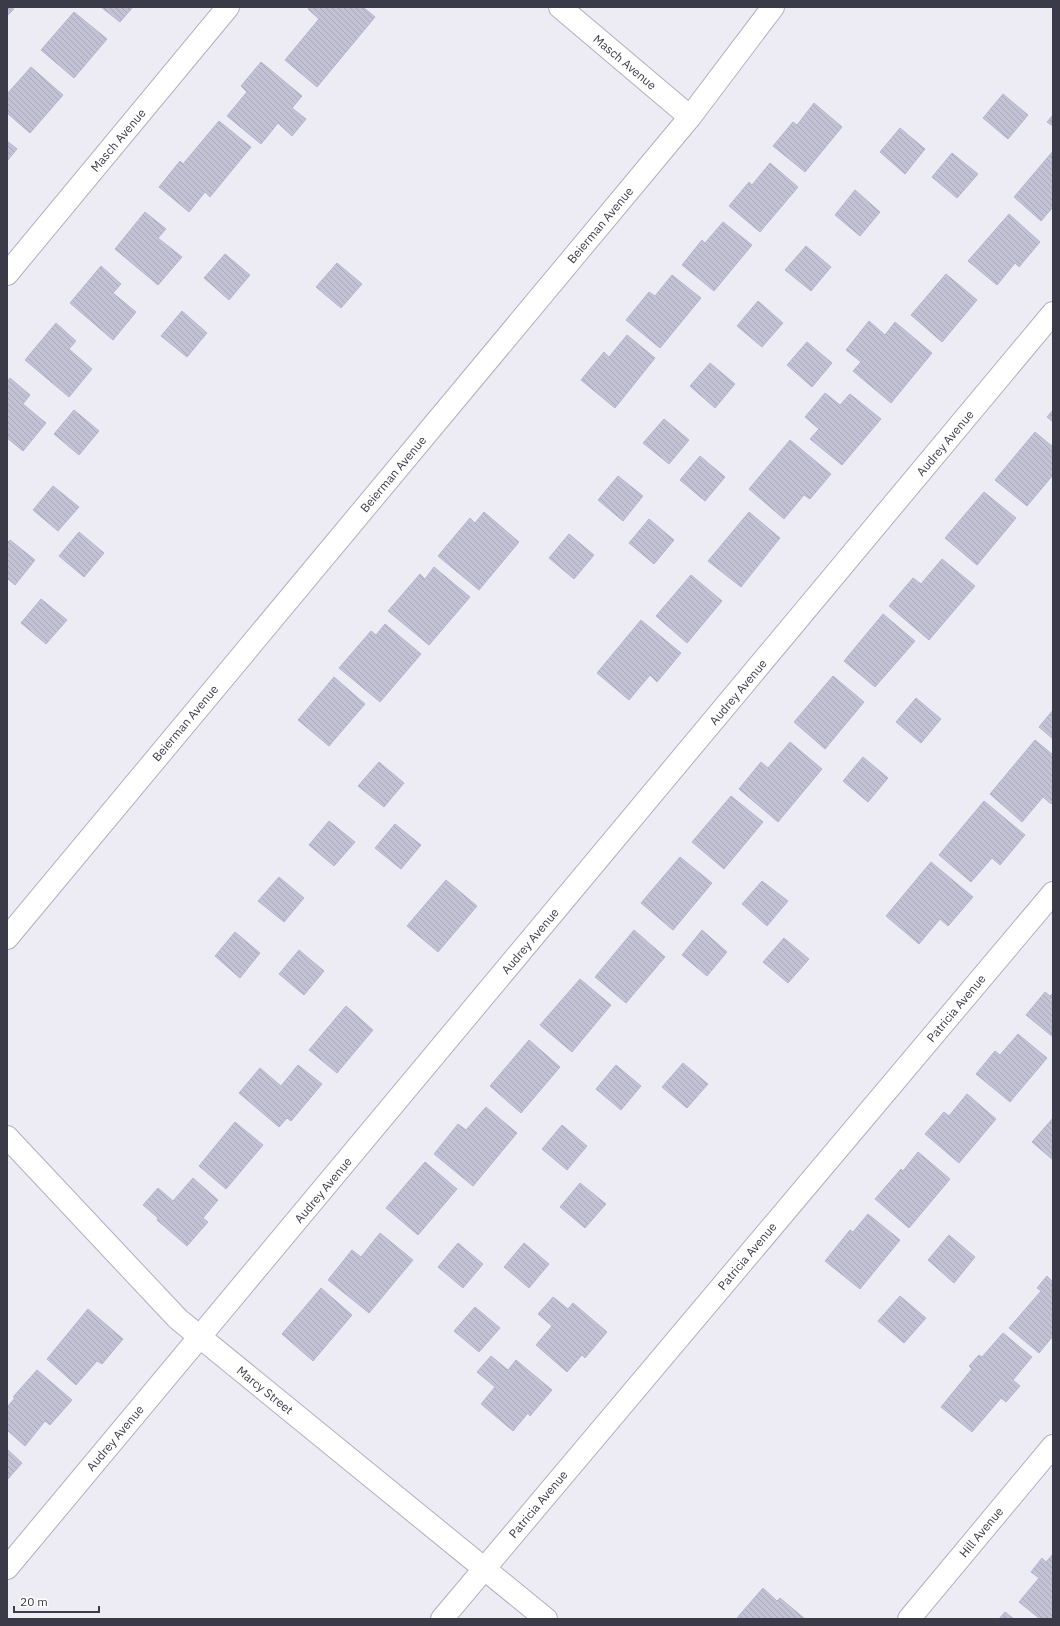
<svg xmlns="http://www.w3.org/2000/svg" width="1060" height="1626" font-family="'IBM Plex Sans',sans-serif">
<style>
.building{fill:url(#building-back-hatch);stroke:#b7b5d0}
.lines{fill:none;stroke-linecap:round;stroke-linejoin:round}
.street-casing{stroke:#b1afbf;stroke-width:24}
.street{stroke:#fff;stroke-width:22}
.labels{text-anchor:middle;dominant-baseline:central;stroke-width:3;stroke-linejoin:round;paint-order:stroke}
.street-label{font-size:12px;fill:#3b3a48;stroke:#fff}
</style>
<defs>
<pattern id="building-back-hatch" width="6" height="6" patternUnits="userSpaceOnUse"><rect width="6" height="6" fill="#c3c2d5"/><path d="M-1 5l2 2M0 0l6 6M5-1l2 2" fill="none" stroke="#a8a7b8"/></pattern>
</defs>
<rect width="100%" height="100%" fill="#edecf4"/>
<!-- building -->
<path class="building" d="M7,7L14,9L7,16Z
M101,7H133L120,22Z
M310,7H363L375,17L317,87L285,60L319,19L308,9Z
M74,12L107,39L74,78L41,50Z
M261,62L302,96L292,108L306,119L292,136L278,123L261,144L227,116L247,92L241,86Z
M31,67L63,95L30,133L7,113V94Z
M1003,94L1028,115L1008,139L983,118Z
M814,103L842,127L805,172L773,146L793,122L797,125Z
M1053,115V126L1047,122Z
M219,121L251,147L210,197L205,192L189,212L159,187L180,161L183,164Z
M900,128L925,149L905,174L880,152Z
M7,141L17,149L7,161Z
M1053,151V207L1041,221L1014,197Z
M952,153L978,174L957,198L932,177Z
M770,163L798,187L760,232L729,206L749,182L752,185Z
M855,190L880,212L860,236L835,215Z
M145,212L166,229L158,238L182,257L158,285L115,249Z
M1009,214L1040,242L1019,267L1015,263L997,285L968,261Z
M723,222L752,245L714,291L682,265L702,240L705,243Z
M806,246L831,267L811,291L785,270Z
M225,254L250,275L229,300L204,278Z
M337,263L362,284L341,308L316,287Z
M101,266L121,284L113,293L136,312L113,340L70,303Z
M946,274L977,300L942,342L911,315Z
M672,275L701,298L660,348L626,320L649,292L655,296Z
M758,301L783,323L762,347L737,326Z
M182,311L207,333L187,357L161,336Z
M869,321L885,335L895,322L932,353L891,403L853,371L861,362L846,350Z
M56,323L76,341L69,349L92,369L69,397L25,360Z
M627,335L655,358L615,408L581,380L604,352L609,357Z
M807,342L832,363L812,387L787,365Z
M710,363L735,384L715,408L690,386Z
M10,378L30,395L23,404L46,423L23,451L7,438V382Z
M825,393L840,405L850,394L881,419L842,465L810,439L819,429L805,417Z
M74,410L99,431L79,455L54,434Z
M1053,410V422L1047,417Z
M664,419L689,440L669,464L643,443Z
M1035,432L1053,447V475L1027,506L995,480Z
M790,440L831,474L810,499L804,495L784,519L749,489Z
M700,456L725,477L705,501L680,480Z
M618,476L643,496L623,521L598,500Z
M53,486L79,507L58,531L33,510Z
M984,492L1016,518L977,565L945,538Z
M484,512L519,542L479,590L438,556L470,518L475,523Z
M749,512L780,538L741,587L708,561Z
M649,519L674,540L654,564L629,543Z
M79,532L104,553L84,577L59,556Z
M569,534L594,555L574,579L549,558Z
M10,540L35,560L15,585L7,578V543Z
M942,559L975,586L929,640L889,606L913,578L921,584Z
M434,567L470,597L429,645L388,611L420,574L425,579Z
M691,575L722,601L687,643L656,616Z
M41,599L67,620L46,644L21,623Z
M883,614L915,641L875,687L844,661Z
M641,620L681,653L657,682L650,675L629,700L597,673Z
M385,624L421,654L380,702L339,668L371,631L376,635Z
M833,676L864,702L825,749L794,722Z
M334,677L365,704L329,746L298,720Z
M916,698L941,719L921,743L896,722Z
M1053,710V739L1039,727Z
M1035,740L1053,755V802L1051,804L1043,797L1022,822L990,794Z
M790,742L822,769L778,822L739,789L761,762L768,768Z
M863,757L888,778L868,802L843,781Z
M379,762L404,783L384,807L358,786Z
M731,796L763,822L724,869L692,842Z
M984,801L1025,835L1000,865L992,858L971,882L939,855Z
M329,821L355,842L334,866L309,845Z
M395,824L421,845L401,869L375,848Z
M680,857L712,883L673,930L641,903Z
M931,862L973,897L948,926L940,919L919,944L886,916Z
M279,877L304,898L284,922L258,901Z
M446,880L477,906L438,952L407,926Z
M762,881L788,901L767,926L742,904Z
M634,930L665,957L626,1003L595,977Z
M702,930L727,952L707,976L682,955Z
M235,932L260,953L240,978L215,956Z
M784,938L809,959L788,983L763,962Z
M299,950L324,971L304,995L279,974Z
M580,979L611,1005L572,1052L540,1025Z
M1045,992L1050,996L1053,993V1037L1026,1015Z
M346,1006L373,1030L337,1073L309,1050Z
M1018,1034L1047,1058L1010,1102L976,1074L995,1051L1000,1055Z
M529,1040L560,1067L521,1113L490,1086Z
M683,1063L708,1084L687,1108L662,1087Z
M298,1065L322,1084L291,1121L287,1118L279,1127L239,1093L260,1068L281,1086Z
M616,1065L641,1086L621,1110L596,1089Z
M967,1094L996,1119L959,1163L925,1134L944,1112L949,1116Z
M486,1107L517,1133L473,1186L434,1154L458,1124L466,1130Z
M1053,1118V1160L1032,1142Z
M235,1122L263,1145L226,1189L199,1166Z
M562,1125L587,1146L567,1170L542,1149Z
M918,1152L950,1179L909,1228L875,1199L901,1169L903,1171Z
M425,1162L457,1189L418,1235L386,1208Z
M193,1178L218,1200L203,1218L208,1222L187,1246L157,1220L158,1218L143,1205L158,1188L173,1201Z
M580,1183L606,1204L585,1228L560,1207Z
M868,1214L900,1240L860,1289L825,1261L850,1230L853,1232Z
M380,1233L413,1260L369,1313L328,1280L352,1250L361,1257Z
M949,1235L975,1257L954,1283L928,1260Z
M458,1243L483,1264L463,1288L438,1267Z
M524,1243L549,1264L529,1288L504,1267Z
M1047,1276L1053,1282V1336L1039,1353L1009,1328L1041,1291L1037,1288Z
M321,1288L352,1315L313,1361L282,1334Z
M900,1296L926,1318L904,1343L878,1321Z
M553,1297L568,1309L573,1303L607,1332L585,1358L582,1355L567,1372L536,1345L552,1326L538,1314Z
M475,1307L500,1328L479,1352L454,1331Z
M88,1309L123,1339L102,1364L97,1361L76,1385L47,1359Z
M1003,1333L1032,1357L1013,1380L1020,1386L1006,1402L1001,1398L972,1432L941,1407L972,1369L969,1366L979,1355L982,1357Z
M491,1356L508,1370L516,1360L552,1390L530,1416L528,1413L513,1431L481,1404L495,1387L477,1372Z
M37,1370L72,1400L50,1425L45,1421L25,1446L7,1430V1407L15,1398L13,1397Z
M7,1449L22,1463L7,1480Z
M1053,1554V1619H1040L1019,1602L1039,1578L1031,1572L1042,1558L1046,1562Z
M763,1588L777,1601L780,1598L805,1619H736Z
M1005,1612L1014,1619H999Z"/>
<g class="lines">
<defs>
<path id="street" d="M560,7L690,117
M7,274L228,7
M7,938L690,117L773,7
M7,1137L178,1319L546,1619
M7,1568L1053,313
M442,1619L1053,893
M909,1619L1053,1446"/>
</defs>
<!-- street casing -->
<use href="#street" class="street-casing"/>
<!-- street -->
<use href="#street" class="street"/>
</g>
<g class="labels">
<!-- street labels -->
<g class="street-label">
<text transform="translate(625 62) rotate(40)">Masch Avenue</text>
<text transform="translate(118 140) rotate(-50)">Masch Avenue</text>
<text transform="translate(600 225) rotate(-50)">Beierman Avenue</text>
<text transform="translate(945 443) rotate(-50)">Audrey Avenue</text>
<text transform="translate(393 474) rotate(-50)">Beierman Avenue</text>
<text transform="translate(738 692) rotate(-50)">Audrey Avenue</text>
<text transform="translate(185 723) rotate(-50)">Beierman Avenue</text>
<text transform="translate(530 941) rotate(-50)">Audrey Avenue</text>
<text transform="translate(956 1008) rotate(-50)">Patricia Avenue</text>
<text transform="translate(323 1190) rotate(-50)">Audrey Avenue</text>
<text transform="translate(747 1256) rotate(-50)">Patricia Avenue</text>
<text transform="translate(265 1390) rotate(39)">Marcy Street</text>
<text transform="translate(115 1438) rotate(-50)">Audrey Avenue</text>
<text transform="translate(538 1504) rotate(-50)">Patricia Avenue</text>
<text transform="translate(981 1532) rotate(-50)">Hill Avenue</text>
</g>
</g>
<!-- border -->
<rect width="1060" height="1626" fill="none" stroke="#3b3a48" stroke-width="16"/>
<!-- scale -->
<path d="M14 1606v6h85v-6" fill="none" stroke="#3b3a48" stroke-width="2"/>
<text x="20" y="1606" font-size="12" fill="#3b3a48" stroke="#ffffff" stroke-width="3" paint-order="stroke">20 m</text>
</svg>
